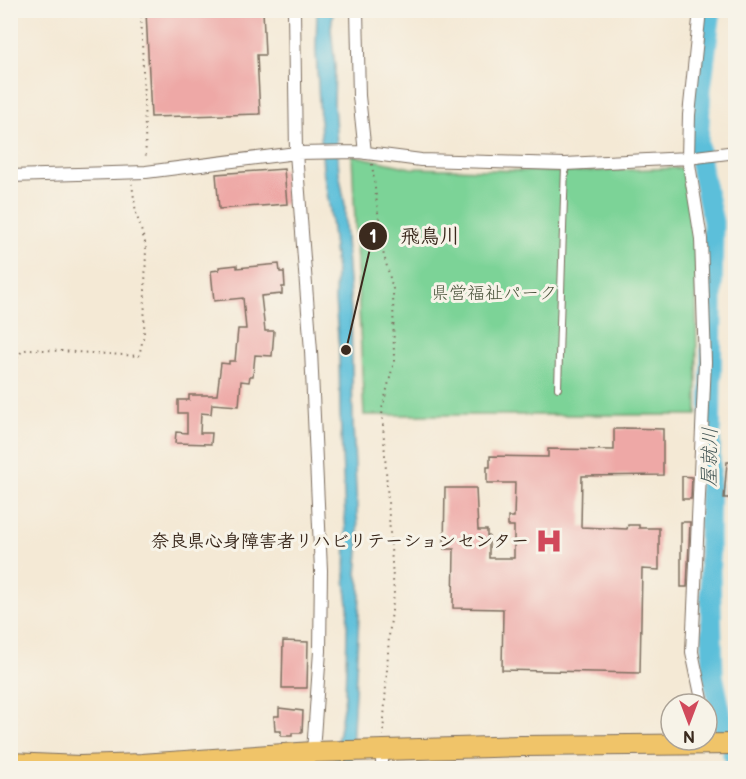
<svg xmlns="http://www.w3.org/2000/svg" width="746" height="779" font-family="'Balsamiq Sans','Klee One',sans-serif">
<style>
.green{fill:#7cd397;stroke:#5c7e5a;stroke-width:1.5}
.water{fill:#5cbfda;stroke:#4c747c;stroke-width:1.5}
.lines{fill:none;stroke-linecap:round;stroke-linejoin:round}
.river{stroke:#5cbfda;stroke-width:21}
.building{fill:#eea8a6}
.lane-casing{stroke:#7c6d5e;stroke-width:8}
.street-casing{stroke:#7c6d5e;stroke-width:14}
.primary-casing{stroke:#7c6d5e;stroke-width:22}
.path{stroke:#7c6d5e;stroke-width:2;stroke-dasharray:1.5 4.5;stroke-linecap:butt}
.lane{stroke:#fff;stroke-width:6}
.street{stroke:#fff;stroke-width:12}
.primary{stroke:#f0c469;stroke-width:20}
.labels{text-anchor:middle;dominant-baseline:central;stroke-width:6;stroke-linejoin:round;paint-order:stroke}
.park-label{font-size:18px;fill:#4b543c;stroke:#f7f3e8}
.poi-label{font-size:18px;font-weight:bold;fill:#3b2a1e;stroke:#f7f3e8;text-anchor:end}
.water-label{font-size:20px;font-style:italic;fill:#455756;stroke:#f7f3e8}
.leader{fill:none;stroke:#3b2a1e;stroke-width:2}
.callout-dot{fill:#3b2a1e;stroke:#f7f3e8;stroke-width:2}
.mark-label{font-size:18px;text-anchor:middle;font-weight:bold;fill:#fff}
.callout-label{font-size:20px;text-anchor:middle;font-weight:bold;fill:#3b2a1e;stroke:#f7f3e8;stroke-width:6;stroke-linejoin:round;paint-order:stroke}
</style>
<rect width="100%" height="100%" fill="#f7f3e8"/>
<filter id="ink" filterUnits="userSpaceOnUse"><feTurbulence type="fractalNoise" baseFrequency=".0167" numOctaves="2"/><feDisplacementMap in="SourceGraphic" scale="12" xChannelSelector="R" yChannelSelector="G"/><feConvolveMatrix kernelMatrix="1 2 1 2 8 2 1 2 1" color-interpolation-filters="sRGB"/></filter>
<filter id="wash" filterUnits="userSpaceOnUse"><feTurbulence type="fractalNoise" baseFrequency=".008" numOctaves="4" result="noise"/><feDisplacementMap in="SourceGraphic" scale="24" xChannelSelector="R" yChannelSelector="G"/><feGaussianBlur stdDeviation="1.35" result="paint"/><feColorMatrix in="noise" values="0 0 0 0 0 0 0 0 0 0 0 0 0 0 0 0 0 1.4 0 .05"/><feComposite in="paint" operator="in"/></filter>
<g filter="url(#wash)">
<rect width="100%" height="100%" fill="#f4e9d5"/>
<!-- green -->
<path class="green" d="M352,155L411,168L565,172L680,168L686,171L696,236L697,415H364Z"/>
<!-- water -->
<path class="water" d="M317,11H333L331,29L335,66L334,104L339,172L345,205V224L351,312L353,425L359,552L357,574L360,585V596L351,768H333L345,696L348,604L345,581L346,537L340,412L339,348L335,300L336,268L330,210L323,170L316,51Z"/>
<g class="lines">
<!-- river -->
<path class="river" d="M711,10L701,88L698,142L701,168L713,222L709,541L713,676L723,724
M733,754L736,758"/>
</g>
<g id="blocks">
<!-- building -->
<path class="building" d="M263,10L265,55H257L260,114L151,117L146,11Z
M284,169L287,204L219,209L216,174Z
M279,264L280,272H284L285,287H282V294L261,296L265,331H274L272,356L255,355L253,376H250L249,382L241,381L239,406L212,404L211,414L201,413L200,433H212L211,444L175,443L176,432L187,433V413H178V400H189V395H217L221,363L229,364V361H235L238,329H246L243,298L214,301L211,271L219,270V267L237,265V268Z
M624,428L663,429V475L582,476L581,527L627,529L628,525H639V528H659V570L642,569L640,673L502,670L503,609L453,608L454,549H444L445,488H476L478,530H487V536H489V558H514V526H508V517H514L515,483H487V467H490V456L548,457V449L614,450V429H624Z
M727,462H735V498H724Z
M682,476L692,477L691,499H682Z
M681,522H690L687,587H681Z
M283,641L308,642L307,688H282Z
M279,708L303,711L302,733H292V736H281V731H275L274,716H279Z"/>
</g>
</g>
<g filter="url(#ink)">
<use href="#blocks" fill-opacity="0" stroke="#7c6d5e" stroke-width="1.5"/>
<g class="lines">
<defs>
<path id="lane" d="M558,388L565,165"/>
<path id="street" d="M294,10L296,153L311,351L321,570L320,651L313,752
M357,10L359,96L365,153
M700,10L689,115L688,158L701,239L705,362L692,652L703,704
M10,176L146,172L296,153L359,152L421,160L565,164L688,158L736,152
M707,722L709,744
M382,768V751"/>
<path id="primary" d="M10,763L80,766L142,764L313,752L522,746L736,744"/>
</defs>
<!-- lane casing -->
<use href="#lane" class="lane-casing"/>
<!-- street casing -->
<use href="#street" class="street-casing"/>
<!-- primary casing -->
<use href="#primary" class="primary-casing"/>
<!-- path -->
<path class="path" d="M141,10L146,160
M372,164L383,252L393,289L394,362L382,409L394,594L389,636L383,736
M10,368L22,351L29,349L139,356L144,334L146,246L136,213L132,184
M579,768L736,765"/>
<!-- lane -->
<use href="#lane" class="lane"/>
<!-- street -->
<use href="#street" class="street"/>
<!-- primary -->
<use href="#primary" class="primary"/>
</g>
</g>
<!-- icons -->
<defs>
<symbol id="hospital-bare" viewBox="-9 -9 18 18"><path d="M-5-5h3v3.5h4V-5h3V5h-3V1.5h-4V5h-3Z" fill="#d1495b" stroke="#f7f3e8" stroke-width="2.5" paint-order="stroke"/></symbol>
</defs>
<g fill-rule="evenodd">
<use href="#hospital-bare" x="530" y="522" width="38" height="38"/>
</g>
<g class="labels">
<!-- park labels -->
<g class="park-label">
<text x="494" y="293">県営福祉パーク</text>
</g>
<!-- poi labels -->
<g class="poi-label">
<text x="529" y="541">奈良県心身障害者リハビリテーションセンター</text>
</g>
<!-- water labels -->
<g class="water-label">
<text transform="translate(710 457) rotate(-89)">屋就川</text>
</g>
</g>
<!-- callouts -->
<path class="leader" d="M346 350L373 236"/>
<g class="callout-dot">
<circle cx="346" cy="350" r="6"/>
<circle cx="373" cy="236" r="15"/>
</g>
<g class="mark-label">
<text x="373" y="243">1</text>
</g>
<g class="callout-label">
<text x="430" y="243">飛鳥川</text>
</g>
<!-- margin -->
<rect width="746" height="779" fill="none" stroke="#f7f3e8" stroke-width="36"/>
<!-- north arrow -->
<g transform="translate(689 722) rotate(180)"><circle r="28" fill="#f7f3e8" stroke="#aca397" stroke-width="1.5"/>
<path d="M0-4.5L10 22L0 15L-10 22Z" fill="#d1495b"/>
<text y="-9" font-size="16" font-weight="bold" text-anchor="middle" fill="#3b2a1e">N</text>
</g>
</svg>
